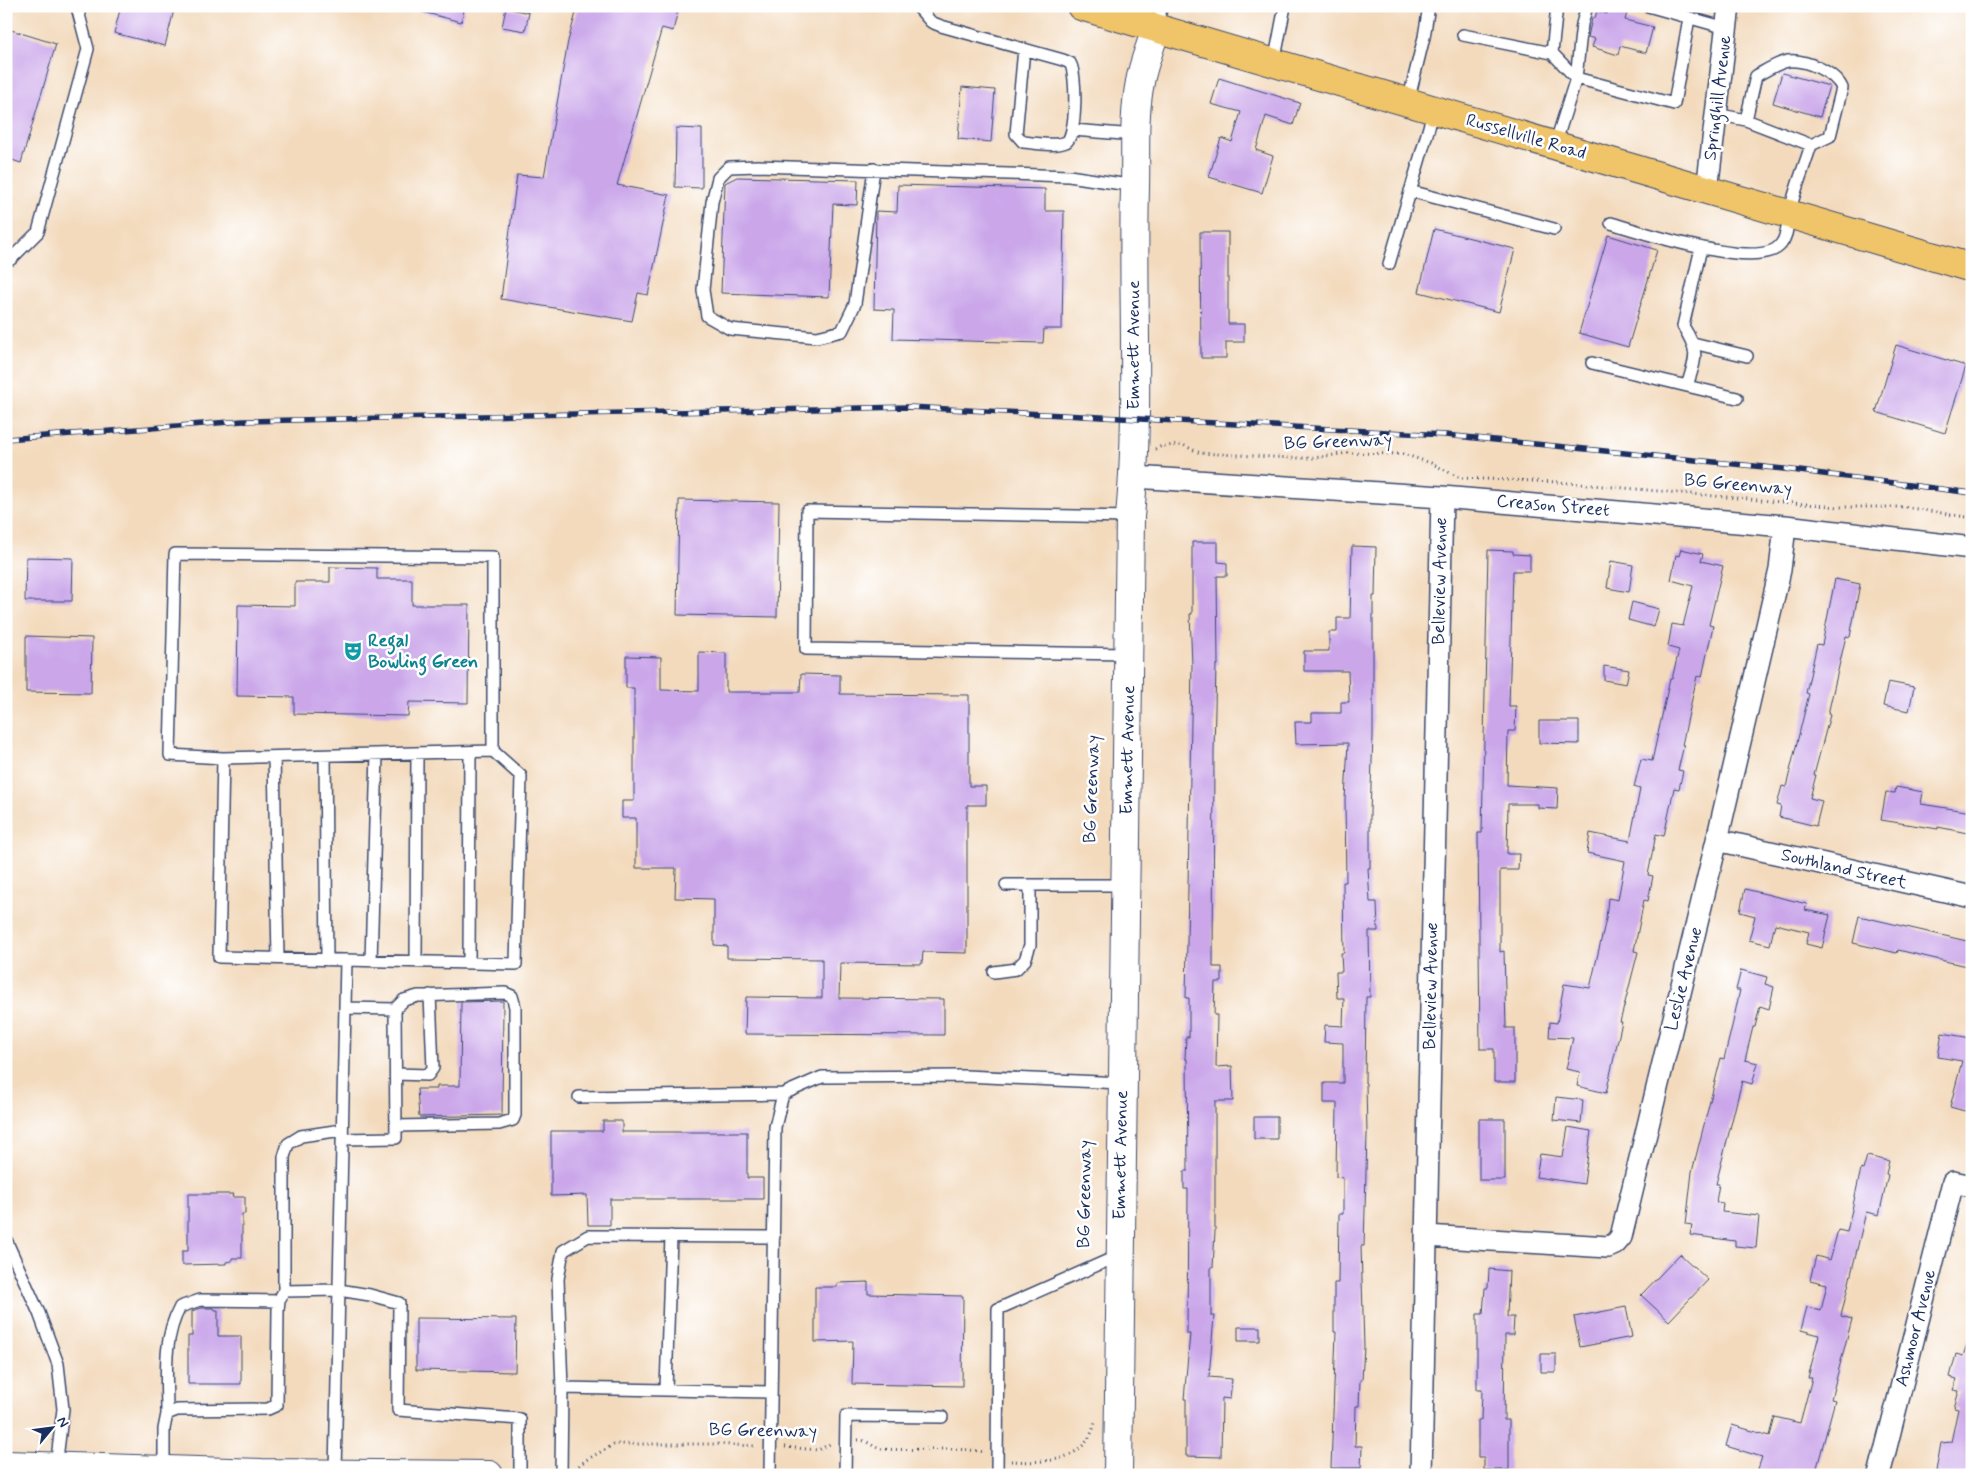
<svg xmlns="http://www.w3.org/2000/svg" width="1978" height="1481" font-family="Mynerve,sans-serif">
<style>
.building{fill:#cba7ea}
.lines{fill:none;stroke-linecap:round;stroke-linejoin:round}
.service-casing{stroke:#3b496c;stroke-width:14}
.minor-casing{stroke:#3b496c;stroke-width:24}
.tertiary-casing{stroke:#3b496c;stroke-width:30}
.primary-casing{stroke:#3b496c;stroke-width:30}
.path{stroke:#3b496c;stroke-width:3;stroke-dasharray:1 4;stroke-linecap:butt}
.service{stroke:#fff;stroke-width:11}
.minor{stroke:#fff;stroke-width:21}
.tertiary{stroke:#fff;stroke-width:28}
.primary{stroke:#f0c469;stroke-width:28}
.rail-casing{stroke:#1b2f5e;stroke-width:5.5}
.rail{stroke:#fff;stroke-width:4;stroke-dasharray:11;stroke-linecap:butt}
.labels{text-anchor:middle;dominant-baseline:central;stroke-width:5;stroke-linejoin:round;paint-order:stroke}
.street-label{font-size:18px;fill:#1b2f5e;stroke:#fff}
.culture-label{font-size:18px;font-weight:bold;fill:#0d838f;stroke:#fff;text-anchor:start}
</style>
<rect width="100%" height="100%" fill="#fff"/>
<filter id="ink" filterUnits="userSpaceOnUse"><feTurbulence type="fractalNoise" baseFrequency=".02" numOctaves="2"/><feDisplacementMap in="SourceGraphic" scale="10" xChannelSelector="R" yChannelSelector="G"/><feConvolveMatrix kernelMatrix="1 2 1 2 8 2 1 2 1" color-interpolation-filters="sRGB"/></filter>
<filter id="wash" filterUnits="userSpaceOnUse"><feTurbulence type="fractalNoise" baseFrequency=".0096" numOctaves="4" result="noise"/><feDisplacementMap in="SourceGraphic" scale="20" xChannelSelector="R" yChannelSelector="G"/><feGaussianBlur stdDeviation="1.12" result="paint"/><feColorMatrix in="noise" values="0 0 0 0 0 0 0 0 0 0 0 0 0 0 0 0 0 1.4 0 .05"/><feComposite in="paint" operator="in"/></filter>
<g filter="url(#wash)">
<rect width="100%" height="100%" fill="#f3dabd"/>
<g id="blocks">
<!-- building -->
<path class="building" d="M121,6H175L165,46L114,33Z
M419,6H465L461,22L419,11Z
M578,6H679L673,31L662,28L617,185L669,195L648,295L638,293L632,321L501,299L517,175L544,177L568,41Z
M1609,6H1629L1625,20L1653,27L1646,53L1620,46L1618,55L1592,47L1595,39L1588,37L1592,18H1595L1597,11L1607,14Z
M506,8L529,13L525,31L502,27Z
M11,30L56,44L21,163L6,158V44Z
M1782,73L1829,86L1820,117L1773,103Z
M1219,78L1300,103L1293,125L1266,116L1256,150L1273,156L1262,193L1209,177L1221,138L1232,142L1241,112L1211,104Z
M962,87L995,90L991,142L958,139Z
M676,128L702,129V188L675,187Z
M737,177L858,180L857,205L833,204L829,297L721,293L725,183Z
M898,185L1045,189V211H1064L1062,329H1044L1043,343L893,339L894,310L874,309L876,211L897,212Z
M1434,229L1515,249L1499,312L1419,292Z
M1200,232H1228V324H1244V342H1226V358H1201Z
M1608,235L1657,250L1628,347L1579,333Z
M1896,345L1966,366L1945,433L1876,412Z
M679,500L779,502L777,617L677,615Z
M1192,542H1218V562L1227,563V576H1217L1218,665H1216L1214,752L1213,967H1222V982H1215L1214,1015H1217L1216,1067L1232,1066L1233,1101H1215V1231L1213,1267H1211V1316H1214L1209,1377L1232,1379L1230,1399L1222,1398L1221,1457L1186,1456V1399H1184L1190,1334H1187L1188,1189H1184V1171H1188L1187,1059H1185L1186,1037H1189V998H1186L1192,665L1190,614H1192Z
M1352,546L1376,547L1375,596H1373V736L1370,812V868H1368L1370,902H1377L1378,931H1369L1370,997H1366L1365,1083H1366L1367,1134L1364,1246H1361L1364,1347L1362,1380H1360L1359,1406H1356L1355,1446H1362L1361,1468H1331L1336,1332H1334V1283H1338L1339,1214H1343V1178L1336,1177L1337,1103H1324V1083H1343V1043L1324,1042L1325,1025L1343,1026L1344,998H1337L1336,972H1342L1341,953H1344L1343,882H1346L1345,800L1348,743L1296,744L1295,722H1312V713H1341V702H1349L1348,671H1304V651H1329V632H1337V618H1350Z
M1681,549L1703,554L1701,561L1723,566L1709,625L1713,626L1702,677L1697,676L1682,745H1684L1678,770L1683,771L1679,789L1674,788L1664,836L1656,834L1648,875L1653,876L1648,901L1644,900L1634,951L1638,952L1620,1022H1622L1606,1093L1577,1086L1580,1072L1566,1069L1573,1038L1549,1037L1550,1022L1557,1023L1564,984L1590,988L1606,919L1608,898L1618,900L1625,861L1587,853L1590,833L1630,841L1640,789L1634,787L1641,759L1652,761L1670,679H1672L1679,650L1668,647L1672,624L1683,626L1693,586L1671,580L1676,555L1679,556Z
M1488,550L1513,551V554L1530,555V571H1513L1509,706H1516L1515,731H1508L1507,785L1558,788L1557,809L1538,808V804H1508L1507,854H1519L1518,870H1500V952L1504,951L1506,1028H1515V1082H1494V1049H1480L1478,833H1482Z
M26,557L73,558L72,601H25Z
M1611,561L1633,565L1629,592L1607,588Z
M330,567L377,568V579H412V605H469L468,703L409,702L408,716L294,714V697L237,696L238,605L295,606V582H330Z
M1835,579L1860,584L1850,637L1846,636L1828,714L1830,715L1814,775H1816L1810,798L1822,801L1816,826L1779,817L1781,806L1777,805L1782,786L1786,787L1809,694L1806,693L1817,644L1822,645Z
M1632,602L1659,609L1654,627L1628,620Z
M26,636L92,638L91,693L26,692Z
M699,652L726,653V692H800L801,674L840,675V694L969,695V786H986V805H967V953L923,952L922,964L840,963L839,998L944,999V1035L745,1034L746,997L822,998V959L727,958V946L714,945V899L675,898L676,868H636V818H622V801H634V688H626V656L661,657V690L699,691Z
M1604,666L1629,670L1626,684L1604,680Z
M1888,682L1914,687L1909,711L1883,706Z
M1539,721H1579V744L1539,743Z
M1896,787L1923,792L1921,804L1972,812V834L1938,827V829L1881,820L1886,792L1895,793Z
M1745,889L1807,904L1805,910L1830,915L1822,948L1806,944L1809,932L1775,924L1770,945L1749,940L1755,916L1740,912Z
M1859,916L1971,942L1966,966L1898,950L1897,953L1853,943Z
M1741,970L1767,977L1765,984L1774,987L1769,1009L1760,1006L1755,1027H1753L1745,1060L1758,1063L1752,1084L1742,1081L1716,1184H1719L1716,1202L1723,1203L1722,1212L1759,1216L1756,1248L1735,1246V1241L1690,1235L1692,1225L1686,1224L1692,1172L1721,1058L1724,1059L1733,1022L1740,990H1736Z
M503,1001L502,1115L419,1117L417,1089H437V1086H460L461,1002Z
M1942,1033L1971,1038L1972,1113L1950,1107L1962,1061L1938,1057Z
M1556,1097L1583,1100L1581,1123L1554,1120Z
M1254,1117H1277V1139H1254Z
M1479,1119H1505V1180H1479Z
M603,1121H622V1132H747V1178H763V1199H610V1225H588L587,1195L551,1196V1131H603Z
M1568,1127L1591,1131L1584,1184L1536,1177L1540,1154L1563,1157Z
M1867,1156L1889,1161L1886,1174L1888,1175L1879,1215L1866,1212L1841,1316L1852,1319L1831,1399L1835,1400L1815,1475H1756L1762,1457L1726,1446L1732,1425L1770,1436L1775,1417L1800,1423L1812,1378H1808L1819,1335L1801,1330L1807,1307L1821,1311L1827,1284L1810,1280L1816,1256L1830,1260L1838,1230L1847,1232L1861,1169L1863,1170Z
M188,1194H233L232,1197H245V1214H242V1258H232V1261L226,1262V1264L182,1265V1251H188Z
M1680,1254L1708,1280L1669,1321L1641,1295Z
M1489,1269L1509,1271L1507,1317H1514L1513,1335H1505L1504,1420H1509V1470H1484V1457H1478V1420H1481L1482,1390H1477V1314H1483L1485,1288H1488Z
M868,1282V1294L963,1296L962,1386L852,1384L853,1341L815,1342V1287H837V1283Z
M1626,1307L1632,1337L1580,1347L1574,1317Z
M201,1308H214L215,1310H218V1336H241V1384H188V1336H192V1311Z
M416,1318L516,1319L515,1372L416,1370Z
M1238,1327H1260V1341H1238Z
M1968,1341H1972V1455L1968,1475H1940V1472L1936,1471L1941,1443L1951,1442L1958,1409L1954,1408L1959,1391L1953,1390L1957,1379L1950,1377L1956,1354L1963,1356Z
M1541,1354H1556V1372H1541Z"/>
</g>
</g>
<g filter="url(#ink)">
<use href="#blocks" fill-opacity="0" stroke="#3b496c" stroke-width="1"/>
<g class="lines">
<defs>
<path id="service" d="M917,6L931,22L941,26L1063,60L1070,63C1077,73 1077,136 1066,142C1055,147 1035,143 1023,142L1016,134L1024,49
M1648,6L1726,28
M1156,28L1162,6
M1463,35L1552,53L1557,6
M1552,53L1576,78L1674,104L1689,18
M1274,63L1285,6
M1408,102L1424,37L1429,6
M1746,120L1756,76C1765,71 1777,63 1788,61C1805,59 1835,72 1842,88L1830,136L1811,145
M1073,130L1135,135
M1555,145L1576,78L1582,24L1587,6
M874,169L855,304L842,331L817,337L730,329L707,316L703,290L712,202L718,178L729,167L758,166L1069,176L1135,186
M1410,191L1554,229
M1611,223C1641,232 1761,272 1781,244C1788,235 1787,225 1789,215C1794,191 1804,168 1811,145L1746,120L1716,114
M6,257L11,259L38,232L88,49L78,11V6
M1389,264L1434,110
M1693,343L1747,356
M1592,363L1687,386C1696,357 1700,353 1683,326L1701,248
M1687,386L1737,398
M175,554L493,557V751L521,776L516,964L219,957L223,758L170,755Z
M1129,654L806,649L807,511L1130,517
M325,756L327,960
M274,757L278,958
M223,758L493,751
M1006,885H1125
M371,961L377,754
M416,962L417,753
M469,963L470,752
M994,972L1016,969L1025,960L1030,945V885
M395,1009L404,1000L418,996L505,993L512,996L515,1007V1115L513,1120L499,1124L396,1126
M396,1074L428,1075L433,1068L430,995
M579,1097L783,1094
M342,1139L396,1138L395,1009L345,1008
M6,1240L39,1313L58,1364L63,1409L56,1467
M284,1291V1157L288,1144L301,1136L342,1130
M562,1388L771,1392
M666,1390L671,1236
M167,1414C167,1378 162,1340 180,1307L200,1300L279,1301
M164,1470V1429L167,1414L177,1410L268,1409L277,1405L278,1310L279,1300L284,1291L339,1290L370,1295L399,1303L398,1410L520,1419V1475
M335,1473L346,960
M561,1475L562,1388L558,1279L563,1251L588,1236L774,1237
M770,1475L775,1127L783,1094L822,1077L965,1076L1122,1083
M845,1475L846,1416L942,1417
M997,1475L998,1309L1120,1255"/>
<path id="minor" d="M1707,190L1729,6
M1134,477L1442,497L1785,526L1972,548
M1717,840L1972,897
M1426,1236L1608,1247L1615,1244L1621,1237L1717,840L1780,570L1785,526
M1421,1475L1442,497
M1879,1475L1953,1182L1972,1186"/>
<path id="tertiary" d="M6,1465L262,1473L489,1475
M1118,1475L1130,517C1140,408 1132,298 1135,188C1136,153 1133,117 1140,82C1143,64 1151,46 1156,28"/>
<path id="primary" d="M1081,6L1972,268"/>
</defs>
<!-- service casing -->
<use href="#service" class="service-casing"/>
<!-- minor casing -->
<use href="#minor" class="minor-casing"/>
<!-- tertiary casing -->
<use href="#tertiary" class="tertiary-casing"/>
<!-- primary casing -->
<use href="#primary" class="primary-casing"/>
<!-- path -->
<path class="path" d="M1155,449L1162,446L1183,445L1200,453L1292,458H1314L1348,453L1403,454L1431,463L1460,478L1557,482L1839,507H1905L1972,518
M858,1440C867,1439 874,1449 883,1449C916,1451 951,1446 984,1452
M785,1447L818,1450L832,1443
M1011,1461C1044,1463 1086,1463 1095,1422
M575,1469L586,1460L615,1444H712L756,1446"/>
<!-- service -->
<use href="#service" class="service"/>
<!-- minor -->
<use href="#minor" class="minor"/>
<!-- tertiary -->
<use href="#tertiary" class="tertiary"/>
<!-- primary -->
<use href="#primary" class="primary"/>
<defs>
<path id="rail" d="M6,439L243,421L909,407L1445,435L1784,469L1972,493"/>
</defs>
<!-- rail casing -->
<use href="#rail" class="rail-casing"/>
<!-- rail -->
<use href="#rail" class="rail"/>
</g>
</g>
<!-- icons -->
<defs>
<symbol id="theatre-bare" viewBox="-9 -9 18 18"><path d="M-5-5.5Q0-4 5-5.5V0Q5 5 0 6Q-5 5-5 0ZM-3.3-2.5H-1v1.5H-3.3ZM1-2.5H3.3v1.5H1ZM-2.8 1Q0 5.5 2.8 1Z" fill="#0f9aa8" stroke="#fff" stroke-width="2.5" paint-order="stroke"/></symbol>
</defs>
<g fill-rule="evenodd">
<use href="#theatre-bare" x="339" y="637" width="28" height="28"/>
</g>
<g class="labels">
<!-- street labels -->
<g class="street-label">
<text transform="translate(1718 98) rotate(-83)">Springhill Avenue</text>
<text transform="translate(1526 137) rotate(16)">Russellville Road</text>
<text transform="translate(1134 345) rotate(-90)">Emmett Avenue</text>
<text transform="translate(1338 442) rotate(-2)">BG Greenway</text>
<text transform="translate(1738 485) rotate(5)">BG Greenway</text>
<text transform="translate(1553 506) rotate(5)">Creason Street</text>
<text transform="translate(1440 581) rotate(-89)">Belleview Avenue</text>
<text transform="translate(1128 750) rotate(-89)">Emmett Avenue</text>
<text transform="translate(1092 789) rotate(-88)">BG Greenway</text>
<text transform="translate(1844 869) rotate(13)">Southland Street</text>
<text transform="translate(1684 979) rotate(-76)">Leslie Avenue</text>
<text transform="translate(1431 986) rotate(-89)">Belleview Avenue</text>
<text transform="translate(1121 1155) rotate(-89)">Emmett Avenue</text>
<text transform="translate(1085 1194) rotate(-89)">BG Greenway</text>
<text transform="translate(1916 1328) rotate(-76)">Ashmoor Avenue</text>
<text transform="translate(763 1431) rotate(1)">BG Greenway</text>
</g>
<!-- culture labels -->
<g class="culture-label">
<text x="368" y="641">Regal<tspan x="368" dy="21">Bowling Green</tspan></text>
</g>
</g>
<!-- margin -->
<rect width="1978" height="1481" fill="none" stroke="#fff" stroke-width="25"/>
<!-- north arrow -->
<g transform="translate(52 1428) rotate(61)" stroke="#ffffff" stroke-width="4" paint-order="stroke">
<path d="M0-4L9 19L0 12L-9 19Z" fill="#1b2f5e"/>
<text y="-8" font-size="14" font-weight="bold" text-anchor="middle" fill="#1b2f5e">N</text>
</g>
</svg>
